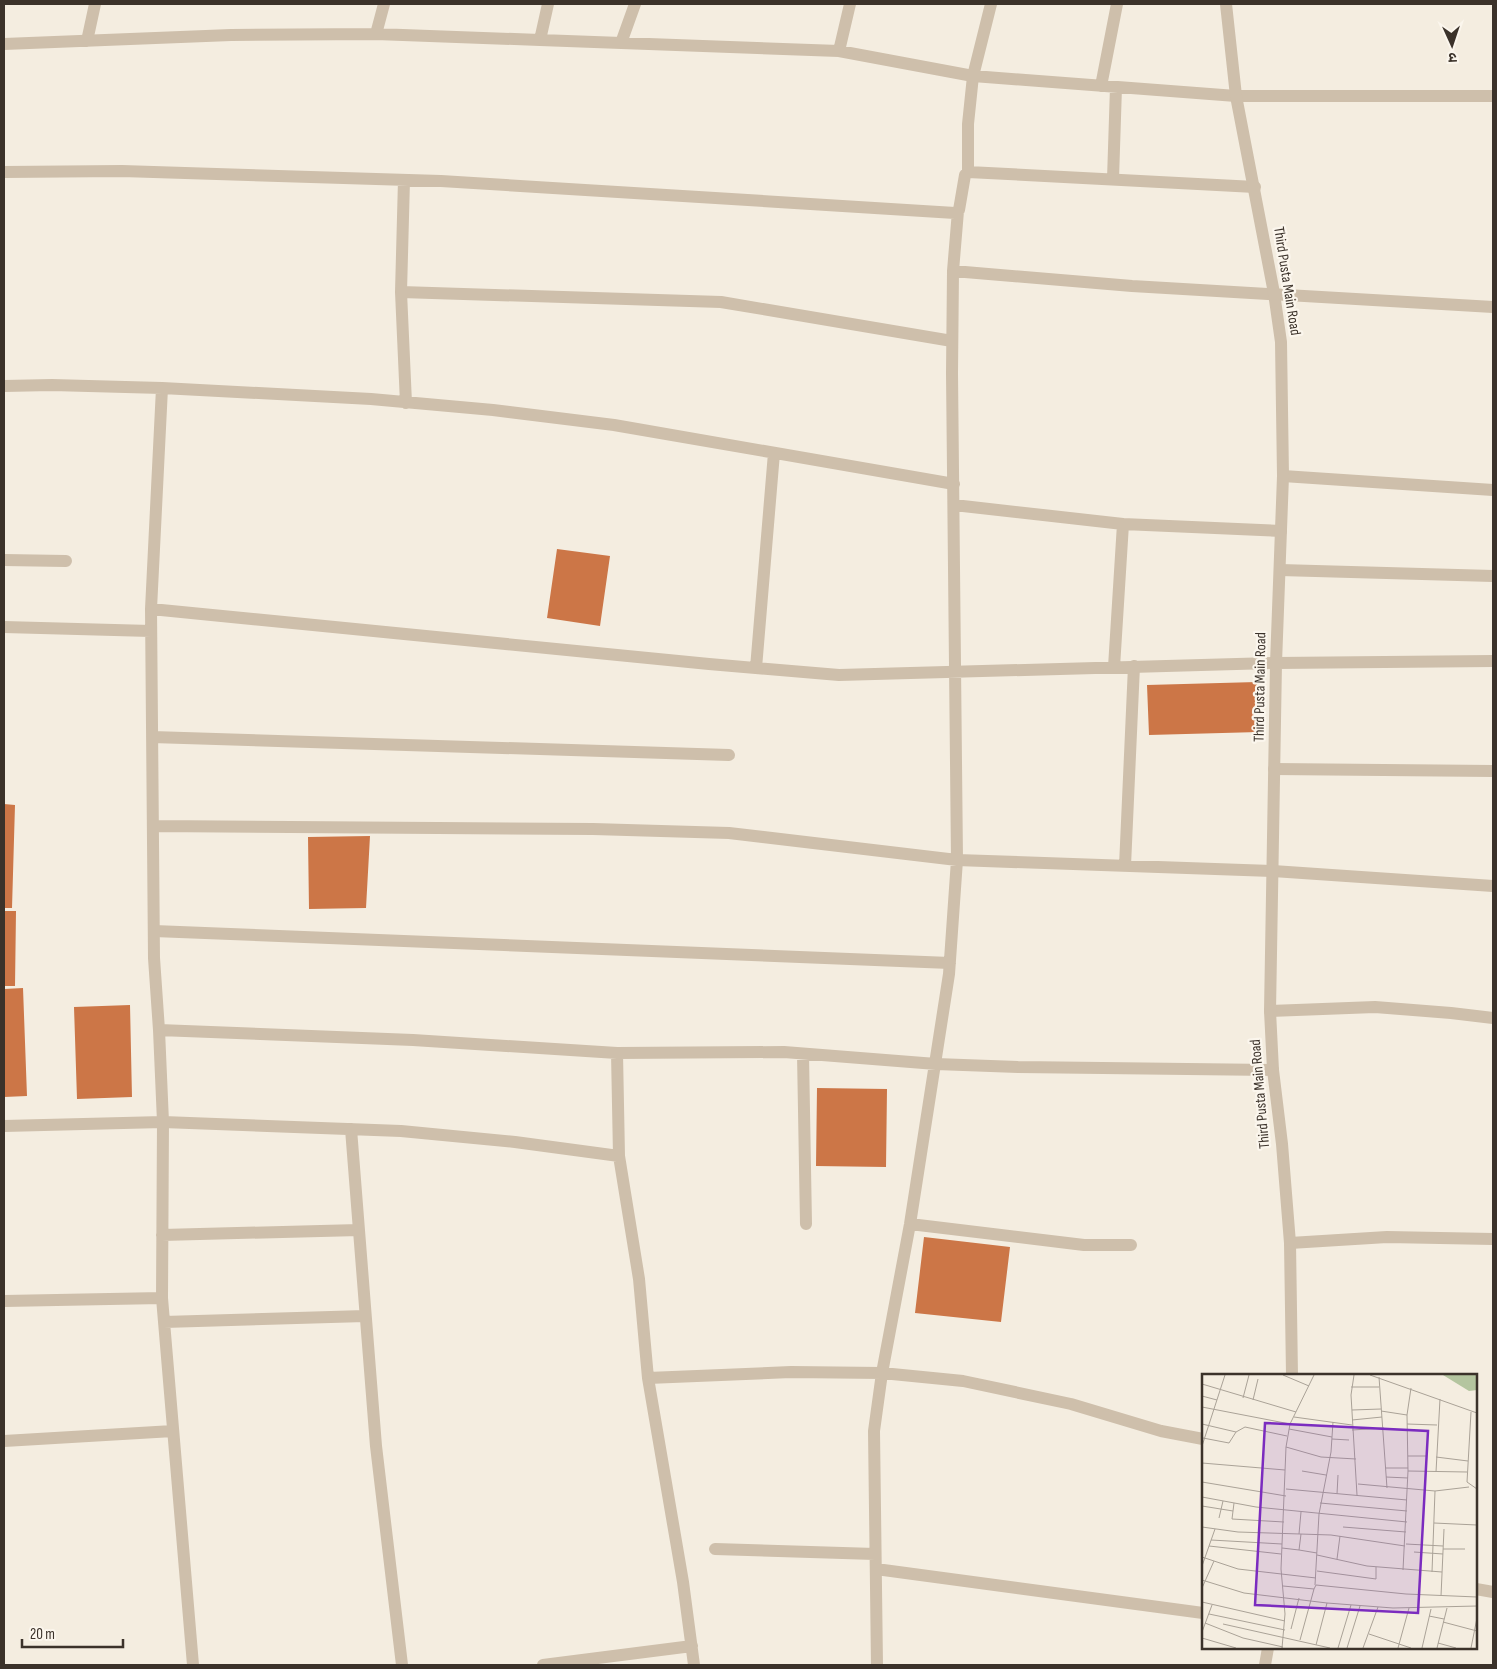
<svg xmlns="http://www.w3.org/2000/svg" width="1497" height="1669" font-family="'Sofia Sans Condensed','Noto Sans Devanagari',sans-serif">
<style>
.building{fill:#cc7647}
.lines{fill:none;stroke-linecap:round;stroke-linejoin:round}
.minor{stroke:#cebfab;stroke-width:12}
.tertiary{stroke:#cebfab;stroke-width:12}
.labels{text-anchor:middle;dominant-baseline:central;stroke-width:4.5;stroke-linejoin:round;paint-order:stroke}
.street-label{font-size:15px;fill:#3b322a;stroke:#fbf6ed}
.inset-road{fill:none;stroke:#aaa297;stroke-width:1}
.view{fill:#7b2cbf;fill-opacity:0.15;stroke:#7b2cbf;stroke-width:2.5}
.inset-edge{fill:none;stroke:#3b322a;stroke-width:2.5}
</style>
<rect width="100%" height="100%" fill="#f4ede0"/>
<!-- building -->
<path class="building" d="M557,549L610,556L600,626L547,618Z
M1257,682L1259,732L1149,735L1147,685Z
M4,804L15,805L12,908H4Z
M370,836L366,908L309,909L308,837Z
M4,911H16L15,986H4Z
M23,988L27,1096L4,1097V989Z
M130,1005L132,1097L77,1099L74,1007Z
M817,1088L887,1089L886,1167L816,1166Z
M924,1237L1010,1247L1001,1322L915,1313Z"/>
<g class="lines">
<!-- minor -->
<path class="minor" d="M376,34L384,4
M540,40L548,4
M87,41L95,4
M621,43L635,4
M4,44L231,35L376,34L540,40L839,51L973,76L1236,96H1493
M839,51L850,4
M1101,86L1117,4
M4,172L122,171L441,181L955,213L959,210L965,175L968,172L1255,187
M968,172V124L973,76L991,4
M1113,179L1116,87
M953,271L1132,286L1493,307
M401,292L404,180
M4,386L52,385L162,388L371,399L493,410L614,425L954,484
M162,388L151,609L154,958L159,1030L163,1122L162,1298L193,1665
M406,403L401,292L721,302L952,341
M1283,476L1493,490
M954,505L1123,524L1114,667
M1123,524L1281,531
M4,560L66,561
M1280,570L1493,576
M151,609L709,664L839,675L1276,663
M4,627L151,631
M756,668L774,453
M152,737L729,755
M1274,769L1493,771
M153,826L593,829L729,833L957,860L1273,871L1493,886
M1125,866L1134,666
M154,931L950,963
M1270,1011L1375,1007L1451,1013L1493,1018
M159,1030L413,1040L617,1053L784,1052L936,1064L1018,1067L1273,1070
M617,1053L619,1156L639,1279L648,1378L683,1582L694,1665
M803,1054L806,1224
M4,1126L163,1122L401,1131L515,1142L619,1156
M351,1129L376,1446L402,1665
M910,1224L1084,1245H1131
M162,1235L359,1230
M1290,1243L1387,1237L1493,1239
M4,1301L162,1298
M164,1322L365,1316
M648,1378L791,1372L882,1373L963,1381L1071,1404L1161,1431L1203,1439
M4,1441L173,1431
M715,1549L875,1554
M876,1569L1203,1613
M1476,1589L1493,1592
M543,1665L692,1646
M877,1665L874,1431L882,1373L910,1224L949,974L957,860L952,373L953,271L958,211"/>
<!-- tertiary -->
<path class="tertiary" d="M1226,4L1236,96L1274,293L1281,342L1283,476L1276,663L1270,1011L1273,1070L1282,1144L1290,1243L1292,1375
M1276,663L1493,661
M1265,1665L1268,1648"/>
</g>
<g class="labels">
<!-- street labels -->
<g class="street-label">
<text transform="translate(1287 281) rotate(81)">Third Pusta Main Road</text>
<text transform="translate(1260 687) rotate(-89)">Third Pusta Main Road</text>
<text transform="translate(1260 1094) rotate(-95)">Third Pusta Main Road</text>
</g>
</g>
<!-- overview -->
<g transform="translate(1202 1374)">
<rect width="275" height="275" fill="#f4ede0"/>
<path d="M241,1H275V16L267,17Z" fill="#b4c59f"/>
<path class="inset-road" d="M81,1L107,12M152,1L149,21L155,121M168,1L275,39M177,3L185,114M0,10L94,38M149,13H177M0,22L15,26M41,24L47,1M51,26L56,5M0,33L88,50M150,36L179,35M179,37L205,41M269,38L265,108L275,115M92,43L150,51M150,46L180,43M0,50L34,58L43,53L85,62M205,50L235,51M87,55L130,63M150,56L182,54M1,64L27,69L34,58M130,65L147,66M0,72L23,1M84,73L119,83L154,85M206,82H225M234,83L266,87M0,89L83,96M184,94H206M100,97L124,101M206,97L265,98M234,98L238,25M184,103L206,104M0,108L84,122M156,110L233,117L267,113M84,115L205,126M135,120L136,101M0,123L54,133L205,148M32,129L30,145L82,148M118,129L205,137M0,132L31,137M17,144L21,127M232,149L275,151M0,153L36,158L129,161L203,172M141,153L204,158M97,160L99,138M99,160L97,176L115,179M9,166L80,170M204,170L241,172M7,172L79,180M80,174L97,176M241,175H263M212,178L241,180M115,181L165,192L240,198M0,183L36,195L114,204M135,185L138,162M0,192L13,155M201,196L206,97L205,41L209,14M115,197L174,205V193M230,198L233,117M0,206L42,219L125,229L191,234L275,232M113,211L117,140L129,78L131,48M81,212L112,215L114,211L204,220L275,223M0,214L12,187M239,222L242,155M0,228L83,247M7,240L83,256M227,242L242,245M241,248L275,257M3,249L41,264L81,273M21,250L128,274M89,255L97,224M0,258L10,231M167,260L209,274M0,264L34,274M98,266L112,215M236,269L254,274M114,271L125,229M80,274L83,240L79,195L84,73L88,50L112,1M136,274L149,231M145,274L158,232M161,274L176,233M196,274L207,234M220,274L229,235M235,274L245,234M269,274L275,244"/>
<path class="view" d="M63,49L226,57L216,239L53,231Z"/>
<rect width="275" height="275" class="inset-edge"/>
</g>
<!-- border -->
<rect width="1497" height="1669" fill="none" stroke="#3b322a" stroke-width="10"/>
<!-- north arrow -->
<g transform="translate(1452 45) rotate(177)" stroke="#fbf6ed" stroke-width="4" paint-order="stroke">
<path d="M0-4L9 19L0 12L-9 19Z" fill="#3b322a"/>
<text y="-8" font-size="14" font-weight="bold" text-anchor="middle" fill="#3b322a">उ</text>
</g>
<!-- scale -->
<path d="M22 1639v8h101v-8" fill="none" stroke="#3b322a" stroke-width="2.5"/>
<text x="30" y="1639" font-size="15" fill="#3b322a" stroke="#fbf6ed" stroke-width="4" paint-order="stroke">20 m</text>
</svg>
